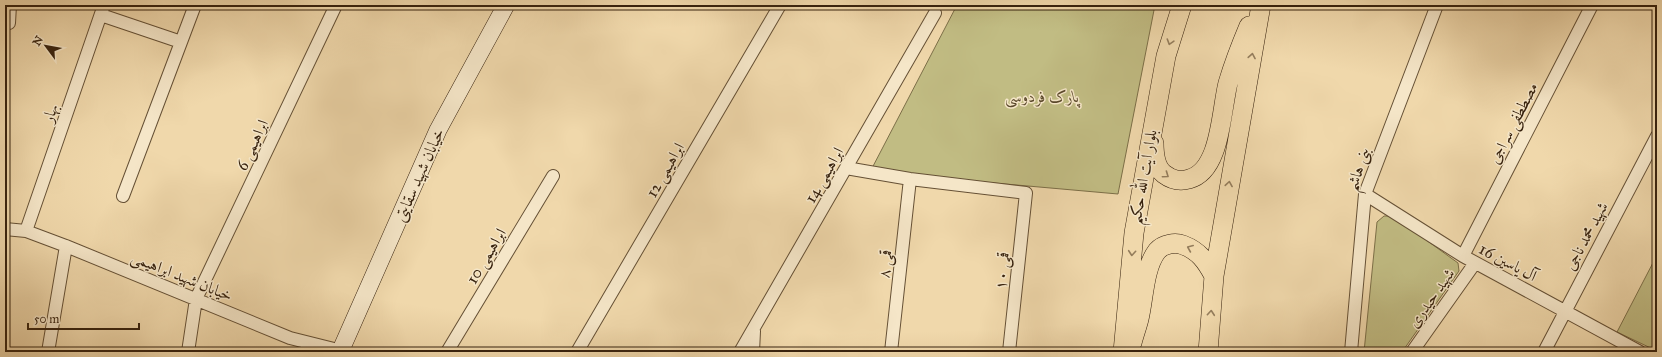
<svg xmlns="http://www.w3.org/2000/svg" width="1662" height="357" font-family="'IM FELL Great Primer',Amiri,serif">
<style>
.green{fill:#c1bc83;stroke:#7c6f48}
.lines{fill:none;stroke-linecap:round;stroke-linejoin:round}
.minor-casing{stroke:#655035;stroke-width:14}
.secondary-casing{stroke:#37220e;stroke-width:18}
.primary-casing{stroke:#37220e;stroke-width:20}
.minor{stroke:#f5e6c8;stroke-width:12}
.secondary{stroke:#f5e6c8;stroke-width:17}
.primary{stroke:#f0d8ab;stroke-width:19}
.oneway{stroke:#947d5c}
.labels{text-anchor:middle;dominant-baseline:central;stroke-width:3;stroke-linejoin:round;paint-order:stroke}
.park-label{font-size:16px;font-style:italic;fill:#5a482b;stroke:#f5e6c8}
.street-label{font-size:16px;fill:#37220e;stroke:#f5e6c8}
</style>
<rect width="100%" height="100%" fill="#f0d8ab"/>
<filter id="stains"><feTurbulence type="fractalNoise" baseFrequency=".005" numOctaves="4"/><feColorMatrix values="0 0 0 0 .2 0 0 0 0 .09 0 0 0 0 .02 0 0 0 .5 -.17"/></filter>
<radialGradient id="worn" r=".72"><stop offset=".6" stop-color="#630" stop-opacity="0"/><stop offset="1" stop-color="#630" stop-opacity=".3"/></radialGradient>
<!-- green -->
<path class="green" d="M957,5H1155L1118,194L870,172Z
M1384,216H1393L1458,263L1459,271L1402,352H1364L1377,222Z
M1657,255V351L1617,332Z"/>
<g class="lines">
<defs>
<path id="minor" d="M101,15L181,42
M9,23L10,5
M846,168L910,179L1026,193L1009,352
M1365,194L1463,256L1640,352
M123,196L195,5
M5,229L26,231L66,246L290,338L346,352
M26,231L104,5
M1463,256L1592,5
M48,352L66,246
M188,352L196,299L336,5
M447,352L553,176
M577,352L780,5
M740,352L935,13
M753,352L754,331
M891,352L910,179
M1351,352L1365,194L1437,5
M1412,352L1475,263
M1544,352L1657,136"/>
<path id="secondary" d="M340,352L438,130L506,5"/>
<path id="primary" d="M1154,143C1154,154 1155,167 1164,174C1172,180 1179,182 1189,179C1221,171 1221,110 1228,83C1234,63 1241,45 1249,26
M1132,343C1134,335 1137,327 1139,319C1144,298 1144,268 1157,251C1163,244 1175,242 1183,245C1199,251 1206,261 1214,276
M1123,352L1134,233L1166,56L1182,5
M1208,352L1214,276L1261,5"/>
</defs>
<!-- minor casing -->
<use href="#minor" class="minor-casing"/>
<!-- secondary casing -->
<use href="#secondary" class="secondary-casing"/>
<!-- primary casing -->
<use href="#primary" class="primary-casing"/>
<!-- minor -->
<use href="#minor" class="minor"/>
<!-- secondary -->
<use href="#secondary" class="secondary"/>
<!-- primary -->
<use href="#primary" class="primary"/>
</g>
<!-- one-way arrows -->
<defs><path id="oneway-chevron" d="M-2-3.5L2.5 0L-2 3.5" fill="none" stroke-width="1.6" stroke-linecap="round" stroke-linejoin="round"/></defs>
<g class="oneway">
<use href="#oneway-chevron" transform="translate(1170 42) rotate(107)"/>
<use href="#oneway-chevron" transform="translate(1252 56) rotate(-80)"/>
<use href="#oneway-chevron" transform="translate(1166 175) rotate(35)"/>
<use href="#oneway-chevron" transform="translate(1229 184) rotate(-81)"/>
<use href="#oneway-chevron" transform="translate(1190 248) rotate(-157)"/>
<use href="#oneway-chevron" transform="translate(1132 253) rotate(95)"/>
<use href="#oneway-chevron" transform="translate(1211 313) rotate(-85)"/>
</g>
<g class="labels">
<!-- park labels -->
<g class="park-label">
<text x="1042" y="96">پارک فردوسی</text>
</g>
<!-- street labels -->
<g class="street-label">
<text transform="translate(50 113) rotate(-71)">بهار</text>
<text transform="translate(1513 123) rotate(-63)">مصططفی سراجی</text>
<text transform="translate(252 145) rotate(-65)">ابراهیمی 6</text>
<text transform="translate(1358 169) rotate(-71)">بنی هاشم</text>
<text transform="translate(665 170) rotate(-60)">ابراهیمی 12</text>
<text transform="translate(419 175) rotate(-66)">خیابان شهید سقایتی</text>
<text transform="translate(824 175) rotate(-60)">ابراهیمی 14</text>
<text transform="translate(1143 177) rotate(-80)">بلوار آیت الله حکیم</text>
<text transform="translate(1586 236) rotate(-62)">شهید محمد ناجی</text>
<text transform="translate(486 256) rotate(-59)">ابراهیمی 10</text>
<text transform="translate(1508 262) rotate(28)">آل یاسین 16</text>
<text transform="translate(885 264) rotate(-84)">قمی ۸</text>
<text transform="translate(1002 271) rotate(-84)">قمی ۱۰</text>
<text transform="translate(182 276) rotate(22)">خیابان شهید ابراهیمی</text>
<text transform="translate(1431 298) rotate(-55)">شهید حیدری</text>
</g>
</g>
<!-- margin -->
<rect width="1662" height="357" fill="none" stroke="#f0d8ab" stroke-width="20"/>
<rect x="6" y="6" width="1650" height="345" fill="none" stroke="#37220e" stroke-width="2"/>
<rect x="10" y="10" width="1642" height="337" fill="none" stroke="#37220e"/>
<!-- north arrow -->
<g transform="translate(46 46) rotate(302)" stroke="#f5e6c8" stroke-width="3" paint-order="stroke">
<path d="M0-3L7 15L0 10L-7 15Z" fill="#37220e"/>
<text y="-6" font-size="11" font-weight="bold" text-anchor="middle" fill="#37220e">N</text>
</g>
<!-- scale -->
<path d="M28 323v6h111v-6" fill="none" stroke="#37220e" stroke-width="2"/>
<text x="34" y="323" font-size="12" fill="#37220e" stroke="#f5e6c8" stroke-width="3" paint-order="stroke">50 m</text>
<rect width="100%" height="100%" filter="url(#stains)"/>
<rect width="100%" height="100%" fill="url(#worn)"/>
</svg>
